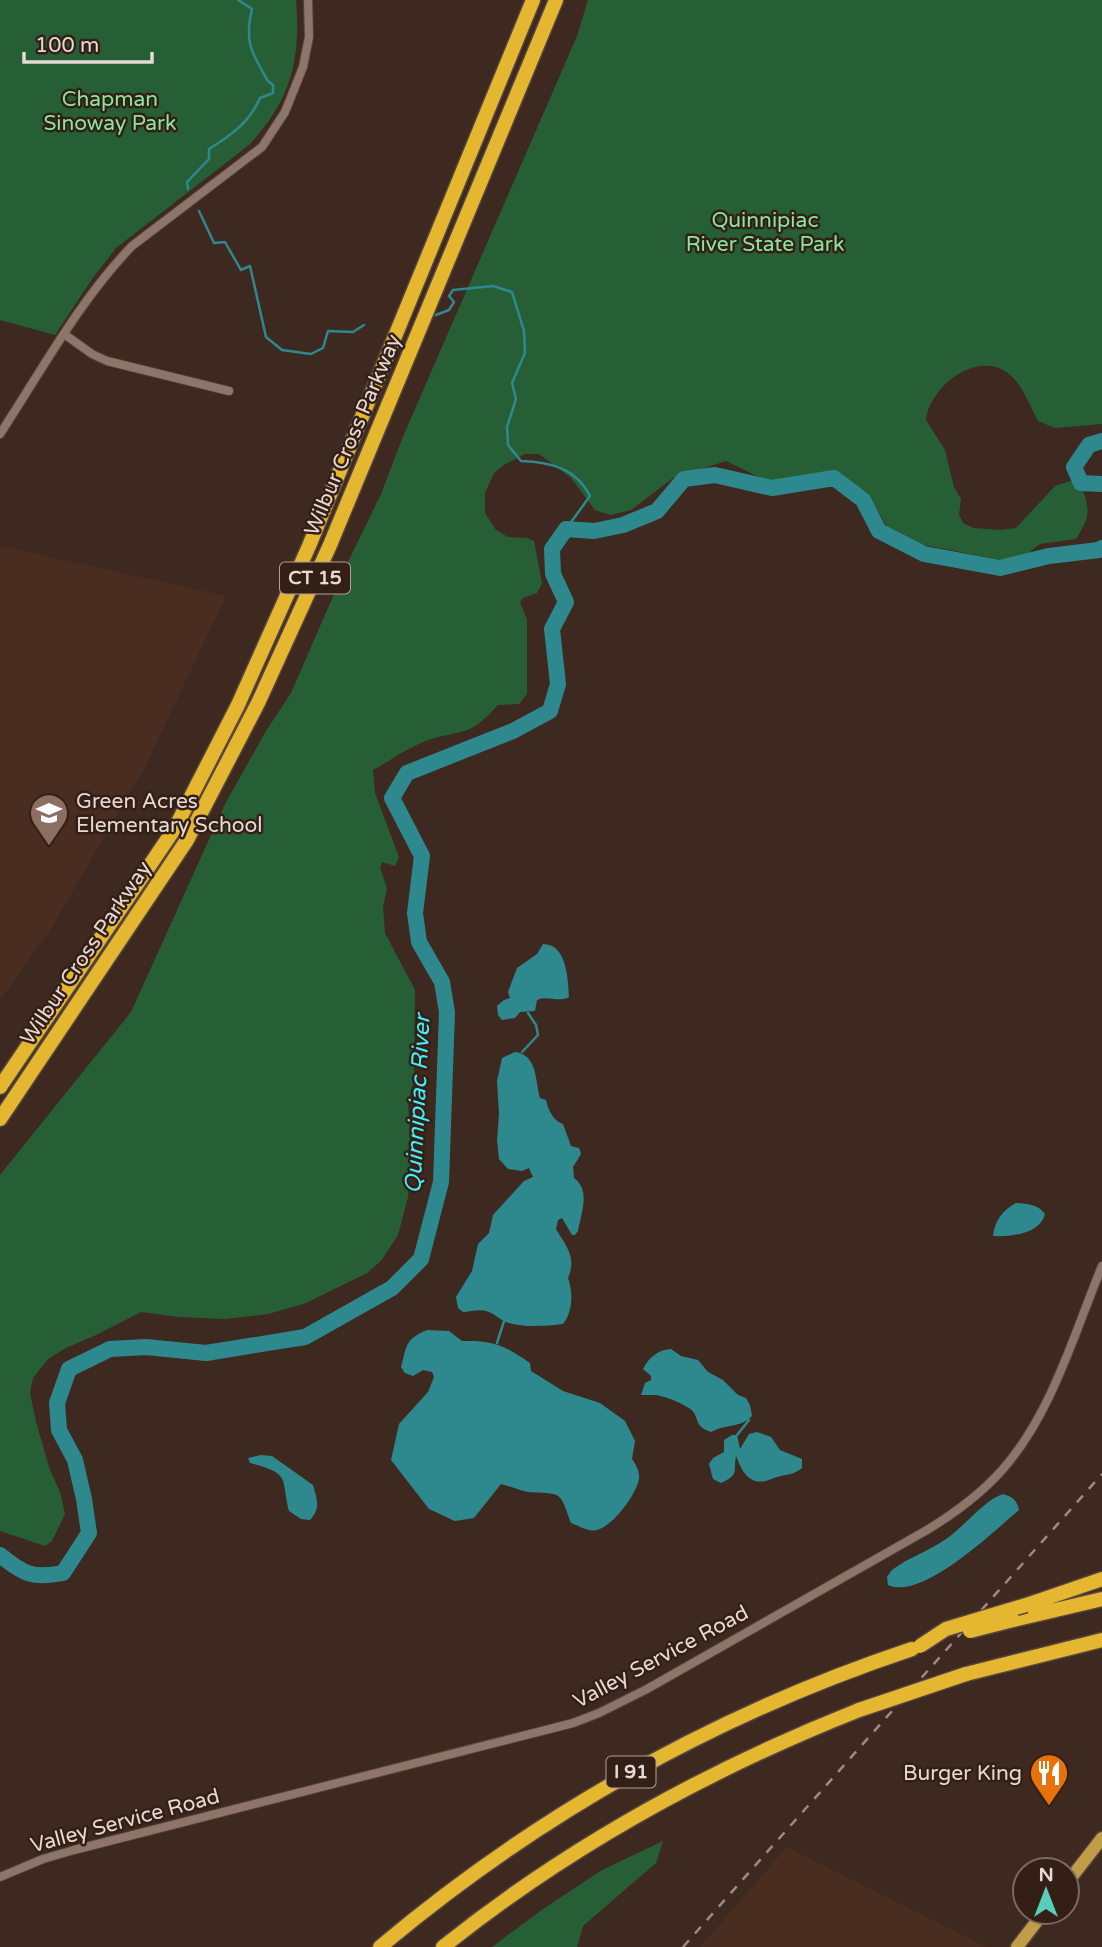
<svg xmlns="http://www.w3.org/2000/svg" width="1102" height="1947" font-family="'Varela Round',sans-serif">
<style>
.built{fill:#492d21}
.green{fill:#265f36}
.water{fill:#2e898e}
.lines{fill:none;stroke-linecap:round;stroke-linejoin:round}
.stream{stroke:#2e898e;stroke-width:2.5}
.river{stroke:#2e898e;stroke-width:16}
.minor-casing{stroke:#57453e;stroke-width:10}
.primary-casing{stroke:#57453e;stroke-width:15}
.motorway-casing{stroke:#57453e;stroke-width:17}
.minor{stroke:#8e756a;stroke-width:8}
.primary{stroke:#c29d48;stroke-width:12}
.motorway{stroke:#e5b731;stroke-width:14}
.rail{stroke:#9c8b84;stroke-width:2.5;stroke-dasharray:9 9;stroke-linecap:butt}
.motorway-bridge-casing{stroke:#57453e;stroke-width:17;stroke-linecap:butt}
.motorway-bridge{stroke:#e5b731;stroke-width:14}
.labels{text-anchor:middle;dominant-baseline:central;stroke-width:5;stroke-linejoin:round;paint-order:stroke}
.shield{fill:#341f16;stroke:#b1a19a;stroke-width:2}
.shield-label{font-size:19px;font-weight:bold;fill:#e7d9d3}
.park-label{font-size:21px;fill:#88e79f;stroke:#341f16}
.street-label{font-size:21px;fill:#e7d9d3;stroke:#341f16}
.poi-label{font-size:21px;fill:#e7d9d3;stroke:#341f16;text-anchor:start}
.water-label{font-size:23px;font-style:italic;fill:#42eef7;stroke:#341f16}
</style>
<rect width="100%" height="100%" fill="#3e2920"/>
<!-- built -->
<path class="built" d="M0,546L226,596L145,767L52,927L2,998H0Z
M787,1847L987,1947H700Z"/>
<!-- green -->
<path class="green" d="M0,0H296C301,60 291,100 249,145L116,248L92,279L55,335L0,320Z
M588,0H1102V424L1055,428L1038,421C1029,404 1020,377 1001,369C969,355 929,390 926,420L945,450L954,487L961,499L959,515L963,523L973,528L1000,530L1016,528L1055,486L1071,481L1081,485C1090,511 1091,515 1076,539L1040,544L1016,563L919,544H903L891,533L871,499L836,479H810L789,485L767,481L726,461L673,478L631,510L610,515L595,510L571,478L539,454H525L504,465L494,473L485,493V513L496,530L508,537L527,538L534,541L542,583L537,593L523,598L520,602L527,620V694L519,704L498,705C468,739 463,728 426,741C408,748 389,761 373,770L375,793L399,857L395,866L382,862L380,867L387,889L383,907L385,933L415,990L414,1080L408,1103L411,1156L408,1197L398,1235L381,1261L367,1273L306,1303L268,1314L225,1319L179,1317L141,1312L96,1335L66,1348L48,1359L33,1378L30,1393L36,1422L50,1470L60,1492L65,1514L52,1541L45,1546L0,1531V1175L131,1012L226,802L266,731L291,693L348,562L381,494L402,439L577,36Z
M663,1841L656,1863L583,1926L577,1947H492L543,1909L602,1870Z"/>
<!-- water -->
<path class="water" d="M543,944C567,944 568,979 569,997C558,1003 548,995 537,1000L535,1011L520,1012L515,1018L502,1020L498,1015L497,1006L504,1000L510,998L508,992L517,968L537,954Z
M515,1052C538,1055 535,1081 540,1098L546,1100C548,1109 553,1121 563,1124L571,1146L579,1148L581,1154L573,1167L574,1178C591,1190 581,1214 578,1231L575,1235H572L562,1218L558,1220L556,1229C566,1246 577,1257 568,1278C573,1292 573,1312 563,1324C546,1326 522,1328 506,1322C499,1319 494,1313 486,1311C478,1309 470,1312 463,1312L458,1308L456,1297L472,1271L478,1244L489,1233L493,1215L524,1181L533,1177L529,1168L522,1171L508,1169L499,1159L497,1140L499,1114L497,1081L502,1058Z
M1016,1203C1028,1204 1038,1204 1045,1214C1040,1234 1011,1237 993,1236C995,1220 1002,1211 1016,1203Z
M427,1330L449,1331L462,1341C493,1340 504,1345 530,1363L531,1371L563,1391L600,1403L625,1421L635,1441L632,1459C636,1465 640,1472 639,1479C636,1495 613,1526 597,1530C588,1532 579,1526 571,1523C559,1488 561,1495 528,1492C519,1490 509,1486 501,1484L474,1518L455,1521L429,1509L391,1460L399,1424L428,1392L434,1377L432,1372L423,1370L413,1376L405,1373L401,1367C407,1346 404,1340 427,1330Z
M671,1349L681,1356L698,1360L708,1372L723,1380L738,1395L746,1398L750,1405L752,1416C741,1428 725,1424 711,1432C692,1426 701,1416 689,1408C681,1403 662,1394 652,1395C648,1395 644,1395 641,1395L645,1383L651,1380V1376L643,1369C649,1357 658,1350 671,1349Z
M757,1432L771,1437L780,1450L802,1459V1468C793,1475 788,1474 777,1477C773,1478 770,1480 766,1481C747,1485 741,1468 736,1456C733,1472 740,1474 721,1483L713,1479L709,1464L713,1458L724,1452V1440L732,1435H737L740,1449L749,1434Z
M261,1455L272,1456L313,1485C317,1499 321,1508 310,1520L301,1519L289,1511C281,1477 291,1474 250,1463L248,1458Z
M1003,1494C1013,1497 1017,1500 1019,1510C994,1531 922,1601 888,1585L887,1577L892,1570C909,1557 929,1551 946,1539C965,1526 983,1501 1003,1494Z"/>
<g class="lines">
<!-- stream -->
<path class="stream" d="M188,189L187,182L209,159V149C230,136 250,122 260,98L273,93V85L268,81C252,53 244,43 252,9L238,0
M199,211L214,243L225,242L241,270L250,266L266,337L282,350L311,354L323,348L328,331L353,332L364,325
M436,315L449,310L454,302L449,296L453,290L493,286L512,292L524,331L525,353L512,383L516,399L507,427L508,445L521,461C550,462 576,468 590,496L566,529
M522,1052L538,1035L536,1025L528,1013
M497,1343L504,1321
M737,1435L749,1420"/>
<!-- river -->
<path class="river" d="M1102,441L1089,445L1074,467L1081,483L1102,484
M0,1555C23,1574 33,1579 63,1573L89,1533L84,1499L75,1460L59,1430L57,1403L69,1369L110,1349L146,1347L206,1353L305,1337L392,1288L421,1259L441,1182L447,1012L442,982L419,942L415,913L422,856L392,798L407,773L513,731L550,711L558,684L552,629L566,602L553,574L552,549L566,529L594,531L623,525L657,511L684,479L715,475L772,488L834,478L863,500L879,531L924,554L1000,568L1049,556L1099,550L1102,548"/>
<defs>
<path id="minor" d="M64,334L92,354L107,361L229,391
M0,434C42,370 79,301 132,246L262,147L285,112L303,67L309,37L308,0
M0,1877L43,1859L74,1850L573,1723L599,1713L647,1689L927,1530C955,1513 981,1494 1003,1469C1052,1413 1074,1334 1102,1266"/>
<path id="primary" d="M1067,1883L1102,1838
M1017,1947L1044,1912"/>
<path id="motorway" d="M0,1087L175,828L238,705L309,546L533,0
M0,1119L187,840L258,703L330,545L556,0
M1026,1605L1102,1579
M1013,1620L1102,1599
M966,1674L1102,1640
M380,1947C537,1815 717,1714 912,1649
M443,1947C569,1846 710,1769 859,1710"/>
</defs>
<!-- minor casing -->
<use href="#minor" class="minor-casing"/>
<!-- primary casing -->
<use href="#primary" class="primary-casing"/>
<!-- motorway casing -->
<use href="#motorway" class="motorway-casing"/>
<!-- minor -->
<use href="#minor" class="minor"/>
<!-- primary -->
<use href="#primary" class="primary"/>
<!-- motorway -->
<use href="#motorway" class="motorway"/>
<!-- rail -->
<path class="rail" d="M683,1947L1102,1474"/>
<defs>
<path id="motorway-bridge" d="M970,1631L1013,1620
M920,1646L946,1629L1026,1605
M859,1710L966,1674"/>
</defs>
<!-- motorway-bridge casing -->
<use href="#motorway-bridge" class="motorway-bridge-casing"/>
<!-- motorway-bridge -->
<use href="#motorway-bridge" class="motorway-bridge"/>
</g>
<!-- icons -->
<defs>
<symbol id="school-pin" viewBox="-11 -11 22 30"><path d="M0 17L-7.5 6A9.5 9.5 0 1 1 7.5 6Z" fill="#8d6e63" stroke="#341f16"/><path d="M0-5L7-2L0 1L-7-2ZM-4 1L0 2.5L4 1V4Q0 6-4 4Z" fill="#fff"/></symbol>
<symbol id="restaurant-pin" viewBox="-11 -11 22 30"><path d="M0 17L-7.5 6A9.5 9.5 0 1 1 7.5 6Z" fill="#e8710a" stroke="#341f16"/><path d="M-5-6h1v4h1v-4h1v4h1v-4h1v5L-1.5 .5V6h-2V.5L-5-1ZM5-6V6H3V1.5H1.5Q1.5-4 5-6Z" fill="#fff"/></symbol>
</defs>
<g fill-rule="evenodd">
<use href="#school-pin" x="27" y="791" width="44" height="60"/>
<use href="#restaurant-pin" x="1027" y="1751" width="44" height="60"/>
</g>
<g class="labels">
<!-- shield labels -->
<g class="shield">
<rect x="280" y="562.5" width="70" height="31" rx="5"/>
<rect x="606.5" y="1756.5" width="49" height="31" rx="5"/>
</g>
<g class="shield-label">
<text x="315" y="578">CT 15</text>
<text x="631" y="1772">I 91</text>
</g>
<!-- park labels -->
<g class="park-label">
<text x="110" y="99">Chapman<tspan x="110" dy="24">Sinoway Park</tspan></text>
<text x="765" y="220">Quinnipiac<tspan x="765" dy="24">River State Park</tspan></text>
</g>
<!-- street labels -->
<g class="street-label">
<text transform="translate(353 435) rotate(-67)">Wilbur Cross Parkway</text>
<text transform="translate(86 953) rotate(-56)">Wilbur Cross Parkway</text>
<text transform="translate(661 1657) rotate(-28)">Valley Service Road</text>
<text transform="translate(125 1821) rotate(-15)">Valley Service Road</text>
</g>
<!-- poi labels -->
<g class="poi-label">
<text x="76" y="801">Green Acres<tspan x="76" dy="24">Elementary School</tspan></text>
<text x="1022" y="1773" text-anchor="end">Burger King</text>
</g>
<!-- water labels -->
<g class="water-label">
<text transform="translate(418 1104) rotate(-87)">Quinnipiac River</text>
</g>
</g>
<!-- north arrow -->
<g transform="translate(1046 1891)"><circle r="33" fill="#341f16" stroke="#7c6962" stroke-width="2"/>
<path d="M0-5L12 26L0 18L-12 26Z" fill="#5acebc"/>
<text y="-10" font-size="19" font-weight="bold" text-anchor="middle" fill="#e7d9d3">N</text>
</g>
<!-- scale -->
<path d="M24 52v10h128v-10" fill="none" stroke="#e7d9d3" stroke-width="3.5"/>
<text x="35" y="52" font-size="21" fill="#e7d9d3" stroke="#341f16" stroke-width="5" paint-order="stroke">100 m</text>
</svg>
